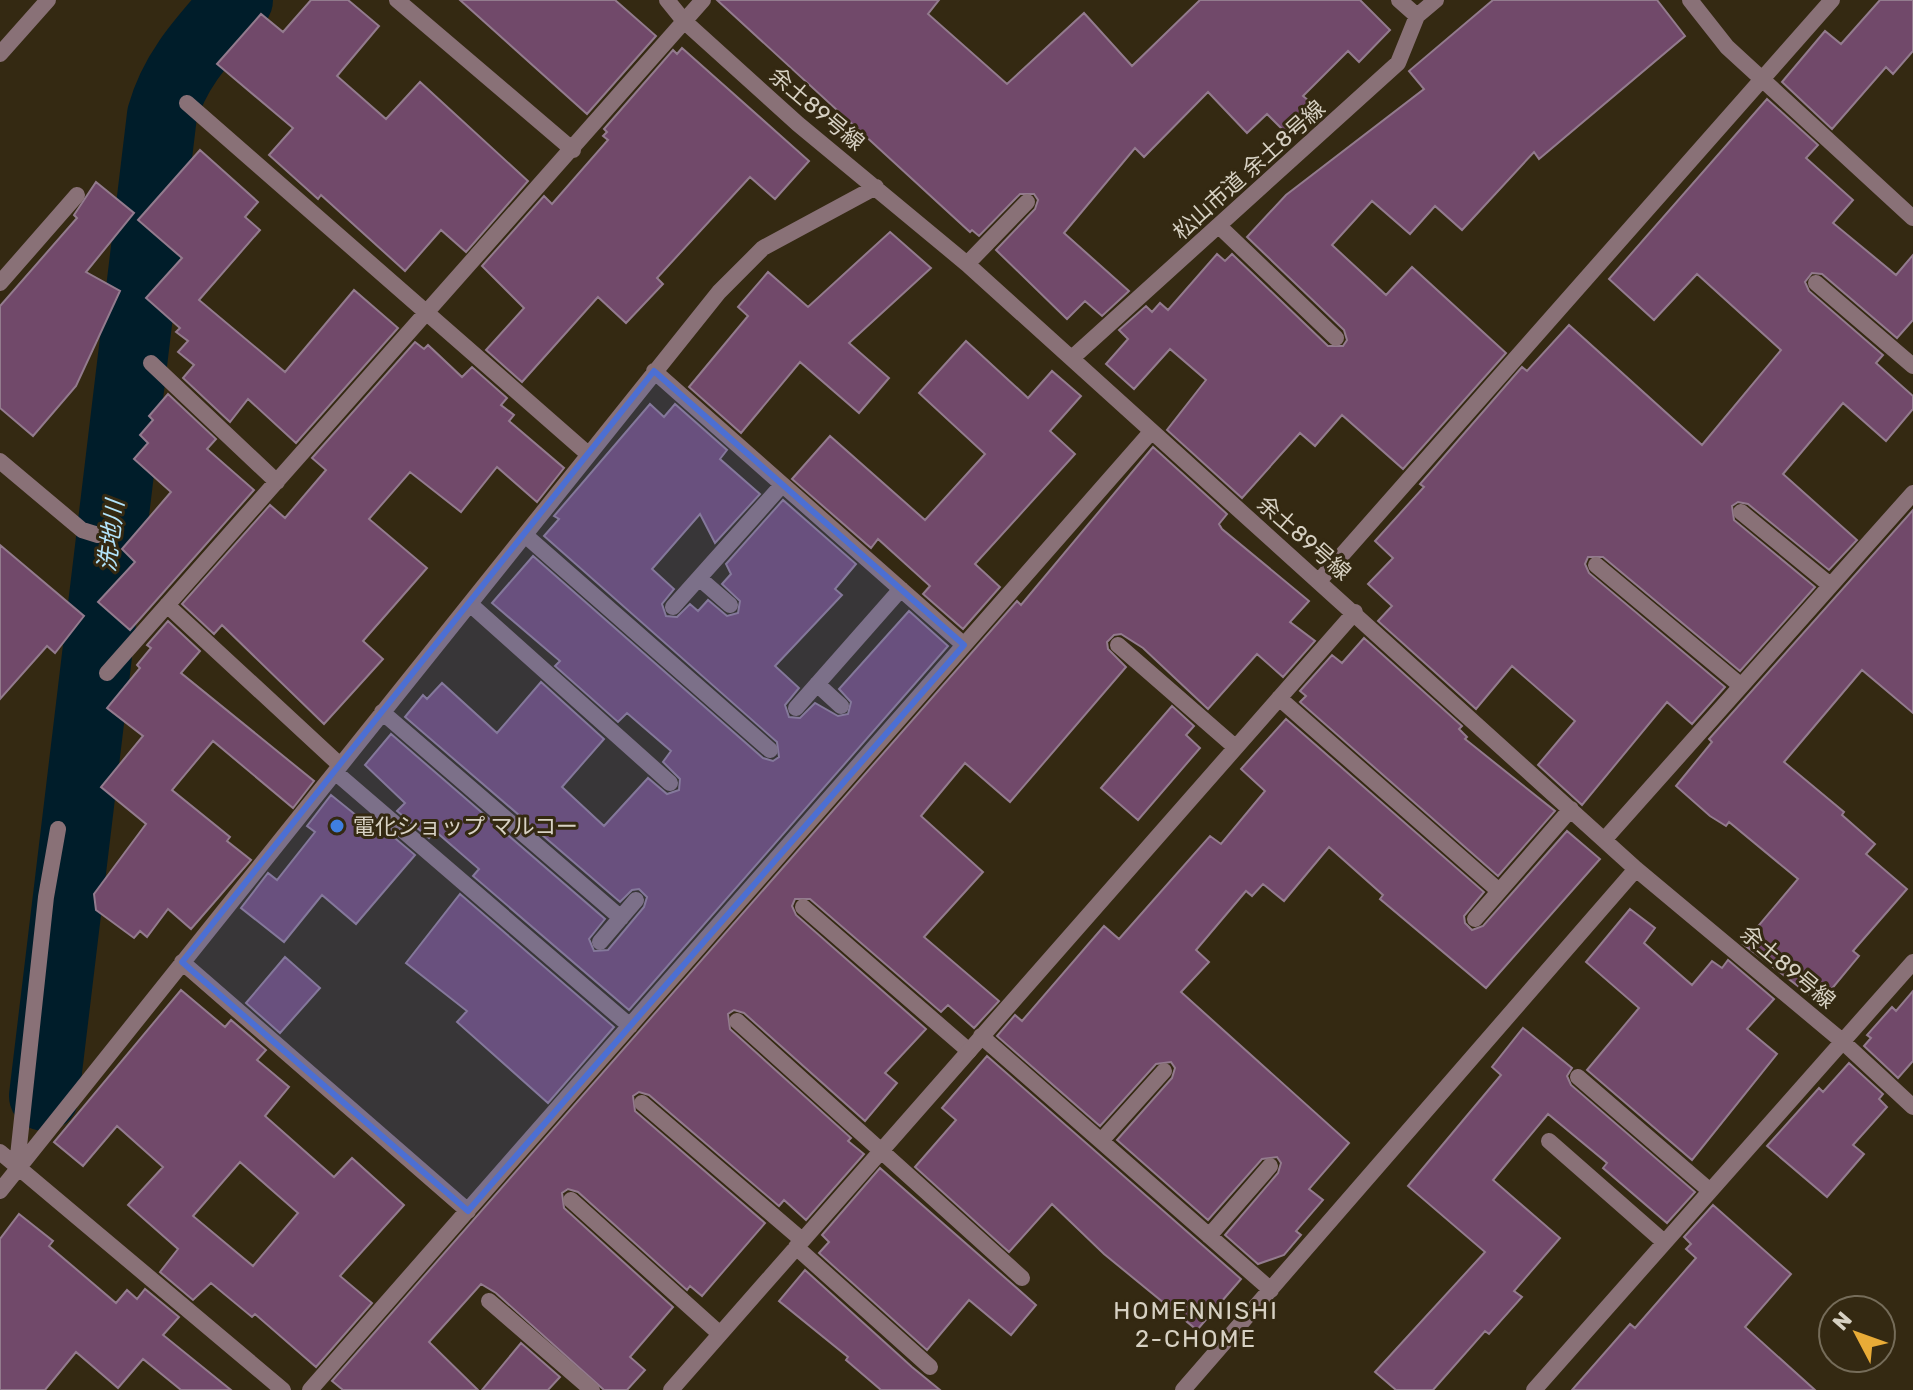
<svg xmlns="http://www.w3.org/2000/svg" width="1913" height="1390" font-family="Rubik,'Noto Sans JP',sans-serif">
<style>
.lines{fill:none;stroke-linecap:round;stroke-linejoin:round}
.river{stroke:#001d2a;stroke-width:70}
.building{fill:#71496a;stroke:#937b8e;stroke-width:2;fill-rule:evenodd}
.lane{stroke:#897177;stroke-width:16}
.street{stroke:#897177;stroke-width:16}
.marked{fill:#4c6fd3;fill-opacity:0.2;stroke:#4c6fd3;stroke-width:6;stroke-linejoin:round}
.shop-dot{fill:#3f7fe0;stroke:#342912;stroke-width:3}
.labels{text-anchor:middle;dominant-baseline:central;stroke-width:6;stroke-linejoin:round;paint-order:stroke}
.street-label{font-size:22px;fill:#d7d1c3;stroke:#342912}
.poi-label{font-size:22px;fill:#d7d1c3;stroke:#342912;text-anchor:start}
.water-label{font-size:24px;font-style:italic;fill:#b2e3fb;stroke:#342912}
.neighbourhood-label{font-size:24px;letter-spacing:2px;fill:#d7d1c3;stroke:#342912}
</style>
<rect width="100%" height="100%" fill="#342912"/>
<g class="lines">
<!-- river -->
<path class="river" d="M44,1096L162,115C175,68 206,37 238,0"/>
</g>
<!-- building -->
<path class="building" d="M311,0H348L379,26L337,76L386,119L420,82L528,181L466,252L441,230L405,271L321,195L318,199L269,155L293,128L217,64L261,14L283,32Z
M460,0H615L656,36L587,114Z
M717,0H939L928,14L1007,84L1084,13L1132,66L1200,0H1360L1390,30L1359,62L1348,51L1303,96L1315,106L1288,135L1267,114L1247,133L1208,92L1144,157L1135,148L1064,233L1129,291L1102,316L1085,301L1067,319L996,250L1035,209L1038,200L1034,194H1020L979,236L972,230L970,232Z
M1493,0H1657L1685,36L1539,159L1534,152L1462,230L1435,206L1410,234L1372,201L1332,245L1386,295L1412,267L1506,353L1403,469L1342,415L1315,446L1300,433L1242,498L1167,430L1206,380L1170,349L1134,389L1106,364L1128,339L1119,330L1146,306L1152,312L1160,303L1168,310L1217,254L1225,261L1232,254L1328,346H1343L1347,340L1344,330L1247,237L1286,195L1424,89L1409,71Z
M1880,0H1913V51L1893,74L1886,67L1832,129L1782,82L1825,31L1841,44Z
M682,48L809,161L775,199L750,177L657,278L663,284L626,323L598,297L522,382L486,350L524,308L482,266L544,196L552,204L608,140L603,136L607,132L604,129L673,50L677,54Z
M1767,99L1818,145L1806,158L1853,200L1833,223L1896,275L1913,255V320L1897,338L1822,274L1812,273L1805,282L1809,291L1883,355L1876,363L1913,396V409L1886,441L1843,403L1783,474L1857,540L1829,570L1748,504L1738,502L1732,506L1734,520L1815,587L1740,671L1603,557H1588L1585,564L1589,573L1725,687L1692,724L1667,702L1582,805L1538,765L1575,721L1512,666L1476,709L1378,621L1392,606L1368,584L1393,558L1375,541L1424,487L1420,484L1522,367L1527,371L1569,325L1702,445L1781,350L1697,274L1654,320L1609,279Z
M200,150L258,202L245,217L260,230L199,300L285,372L354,290L398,328L296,443L248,399L230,422L183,378L194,365L178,352L188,341L176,332L180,328L146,298L182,258L138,220Z
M96,182L134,213L86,272L120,291L76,386L33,436L0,408V306L77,218L74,215Z
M890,232L931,268L849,343L889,378L859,413L800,362L741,433L689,387L748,316L738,307L768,272L808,307Z
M966,341L1028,398L1052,371L1081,396L1050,431L1075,454L975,564L1000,587L963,629L923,594L930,586L878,539L871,548L792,479L830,436L925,520L985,454L919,393Z
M415,342L424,349L428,345L462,377L472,367L507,398L501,405L514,415L509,421L564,468L537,502L497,467L461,512L410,472L369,519L427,568L363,641L383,659L324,724L222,625L214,634L182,604L270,505L285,518L326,470L312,458Z
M168,394L216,439L207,449L254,490L130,630L98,602L135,562L122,549L171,492L134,459L148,443L140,435L153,420L149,416Z
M650,404L664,417L675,404L727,450L720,459L760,494L715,543L700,514L652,569L674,589L662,604L666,616L677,617L690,604L698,611L708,600L727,616L738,613L740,601L722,584L731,574L726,564L783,500L856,564L835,589L842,595L775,666L799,688L785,705L789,717L800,718L815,703L838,716L848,714L851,702L839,689L909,611L948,646L629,1010L473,876L479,869L435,831L429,838L397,811L405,803L365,765L391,734L605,919L589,939L594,951L608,950L644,907L647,897L639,889L632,890L620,902L405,717L423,695L427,699L442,683L497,733L541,682L604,739L562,787L604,826L648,778L667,794L679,790L680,779L663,762L671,751L627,713L618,722L555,666L560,661L492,603L533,556L763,758L773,761L779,757L777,742L544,536L559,519L554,516Z
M1153,447L1227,514L1219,524L1222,529L1309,601L1290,622L1315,641L1283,677L1257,654L1208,709L1143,648L1121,634L1114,635L1107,642L1108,649L1126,667L1010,802L965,763L921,816L983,872L924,937L999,1001L974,1028L948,1005L941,1012L810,899H795L792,906L796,915L926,1029L885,1073L897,1083L865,1121L744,1013L734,1010L728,1014L730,1029L851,1138L848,1141L864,1154L806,1220L784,1200L779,1206L649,1095L639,1092L633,1096L635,1111L765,1223L702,1296L690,1286L687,1290L578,1192L568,1189L562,1193L564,1208L673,1307L630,1357L645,1370L627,1390H604L496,1293L481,1284L429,1342L478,1390H343L332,1381L1017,601L1021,605Z
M1913,510V713L1862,670L1784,762L1844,812L1842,815L1875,844L1866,854L1907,889L1853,951L1859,956L1820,1003L1743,944L1798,879L1729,822L1726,826L1710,816L1676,786L1712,742L1709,739Z
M0,545L84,616L55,653L47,646L0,699Z
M168,621L200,651L181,673L314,781L293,808L213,741L172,790L230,837L227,841L251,860L191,929L168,909L147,937L140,931L134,938L96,910L94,894L146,824L101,787L143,736L107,708L140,668L137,665L151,648L147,645Z
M1364,638L1462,726L1459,729L1467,737L1465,739L1555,811L1498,876L1300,702L1306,696L1300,691L1332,655L1342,663Z
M1172,706L1194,726L1186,735L1200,748L1138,820L1101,788Z
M1286,719L1484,892L1464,916L1465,923L1472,930L1483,926L1567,831L1600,859L1486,988L1380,899L1383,895L1329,847L1284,901L1263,884L1252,896L1246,891L1196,950L1209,962L1181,992L1349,1143L1309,1189L1323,1200L1296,1231L1301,1235L1284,1255L1258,1264L1225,1235L1278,1173L1281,1163L1277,1157L1262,1159L1208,1220L1117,1140L1172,1078L1175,1068L1171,1062L1156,1064L1100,1126L997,1036L1015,1015L1022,1021L1104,926L1119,939L1210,836L1221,844L1265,791L1241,769Z
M331,795L378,833L383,828L415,855L356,924L322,895L284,942L241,908L268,873L277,880L315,832L307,826Z
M460,894L614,1027L548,1103L457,1022L467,1011L406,963Z
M1630,909L1655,928L1644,943L1692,985L1712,961L1722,968L1728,960L1774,999L1747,1029L1777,1054L1692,1160L1587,1070L1639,1008L1586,962Z
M285,957L320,988L280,1033L246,1003Z
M181,990L225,1027L231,1020L266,1050L257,1060L289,1087L265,1116L334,1177L352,1158L404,1205L340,1276L372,1303L316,1367L255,1314L252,1317L211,1283L193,1300L160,1272L178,1249L128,1205L163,1167L117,1126L83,1166L54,1142ZM240,1162L298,1213L253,1266L193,1216Z
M1913,991V1061L1898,1078L1864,1046L1871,1038L1867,1035L1892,1007L1896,1011Z
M1523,1028L1572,1068L1567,1076L1571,1085L1695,1192L1667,1223L1603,1168L1607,1163L1548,1114L1493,1180L1560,1238L1514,1291L1522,1297L1489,1334L1485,1331L1433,1390H1396L1375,1372L1485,1252L1408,1186L1501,1075L1492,1067Z
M987,1056L1241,1279L1197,1330L1104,1254L1052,1204L1009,1252L915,1167L956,1120L942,1108Z
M1849,1063L1883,1094L1879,1099L1887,1107L1853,1145L1864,1154L1827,1197L1767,1146L1819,1088L1823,1092Z
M880,1168L1036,1305L1011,1335L969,1300L927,1350L819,1253L829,1242L822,1235Z
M1713,1205L1791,1274L1745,1327L1815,1390H1572L1630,1324L1635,1328L1696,1258L1686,1249L1691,1244L1684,1237Z
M19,1214L53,1241L49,1246L116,1303L127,1290L137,1299L145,1289L179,1317L163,1335L231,1390H181L143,1359L118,1388L76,1352L45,1390H0V1239Z
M805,1270L912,1367L940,1390H881L846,1360L848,1357L779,1301Z
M521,1343L560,1377L548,1390H482Z"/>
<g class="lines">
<!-- lane -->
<path class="lane" d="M525,535L770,750
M803,907L969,1051"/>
<!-- street -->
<path class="street" d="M397,0L573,150
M667,0L684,21L798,124L967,264L1636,869L1842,1041L1913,1107
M1399,0L1417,16
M1690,0L1727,47L1913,218
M0,54L48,0
M187,103L588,454
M1220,227L1336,338
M967,264L1027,202
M0,283L77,195
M1816,283L1913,366
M1072,358L1398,63L1417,16L1436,0
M151,363L277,482
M654,371L964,645
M0,461L82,530L98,535
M1741,512L1830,585
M1596,565L1740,685
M699,578L730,605
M1319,581L1832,0
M470,604L670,783
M167,605L340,765
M673,607L782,485
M1118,645L1235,747
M107,673L703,0
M817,684L841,706
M1279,698L1499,891
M796,708L901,589
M382,712L621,918
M335,772L630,1026
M1604,840L1913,493
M1475,919L1571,809
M600,942L636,900
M182,962L468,1211
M737,1021L1022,1278
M981,1036L1271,1290
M1578,1077L1709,1190
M642,1103L802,1240
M1101,1141L1164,1071
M1549,1141L1664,1242
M0,1152L283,1390
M17,1165L46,897L58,829
M0,1191L719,292L763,248L876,187
M571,1200L720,1334
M1209,1236L1270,1166
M796,1247L930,1367
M489,1301L592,1390
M310,1390L1151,432
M671,1390L1355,612
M1183,1390L1636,869
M1534,1390L1913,962"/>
</g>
<!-- marked area -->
<path class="marked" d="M654,371L964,645L468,1211L182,962Z"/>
<!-- markers -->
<circle class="shop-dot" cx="337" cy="826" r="8"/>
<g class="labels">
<!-- street labels -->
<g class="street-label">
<text transform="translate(817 109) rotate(40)">余土89号線</text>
<text transform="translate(1249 170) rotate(-42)">松山市道 余土8号線</text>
<text transform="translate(1304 538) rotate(41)">余土89号線</text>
<text transform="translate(1788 967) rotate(40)">余土89号線</text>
</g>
<!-- poi labels -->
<g class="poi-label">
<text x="353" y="826">電化ショップ マルコー</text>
</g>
<!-- water labels -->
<g class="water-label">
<text transform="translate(111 536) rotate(-83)">洗地川</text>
</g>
<!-- neighbourhood labels -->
<g class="neighbourhood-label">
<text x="1196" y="1311">HOMENNISHI<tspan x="1196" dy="28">2-CHOME</tspan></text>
</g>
</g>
<!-- north arrow -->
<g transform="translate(1857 1334) rotate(311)"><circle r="38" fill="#342912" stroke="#756c59" stroke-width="2"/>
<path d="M0-6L14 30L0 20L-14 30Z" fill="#e8ab37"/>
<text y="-12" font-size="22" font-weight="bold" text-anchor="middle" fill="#d7d1c3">N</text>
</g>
</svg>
